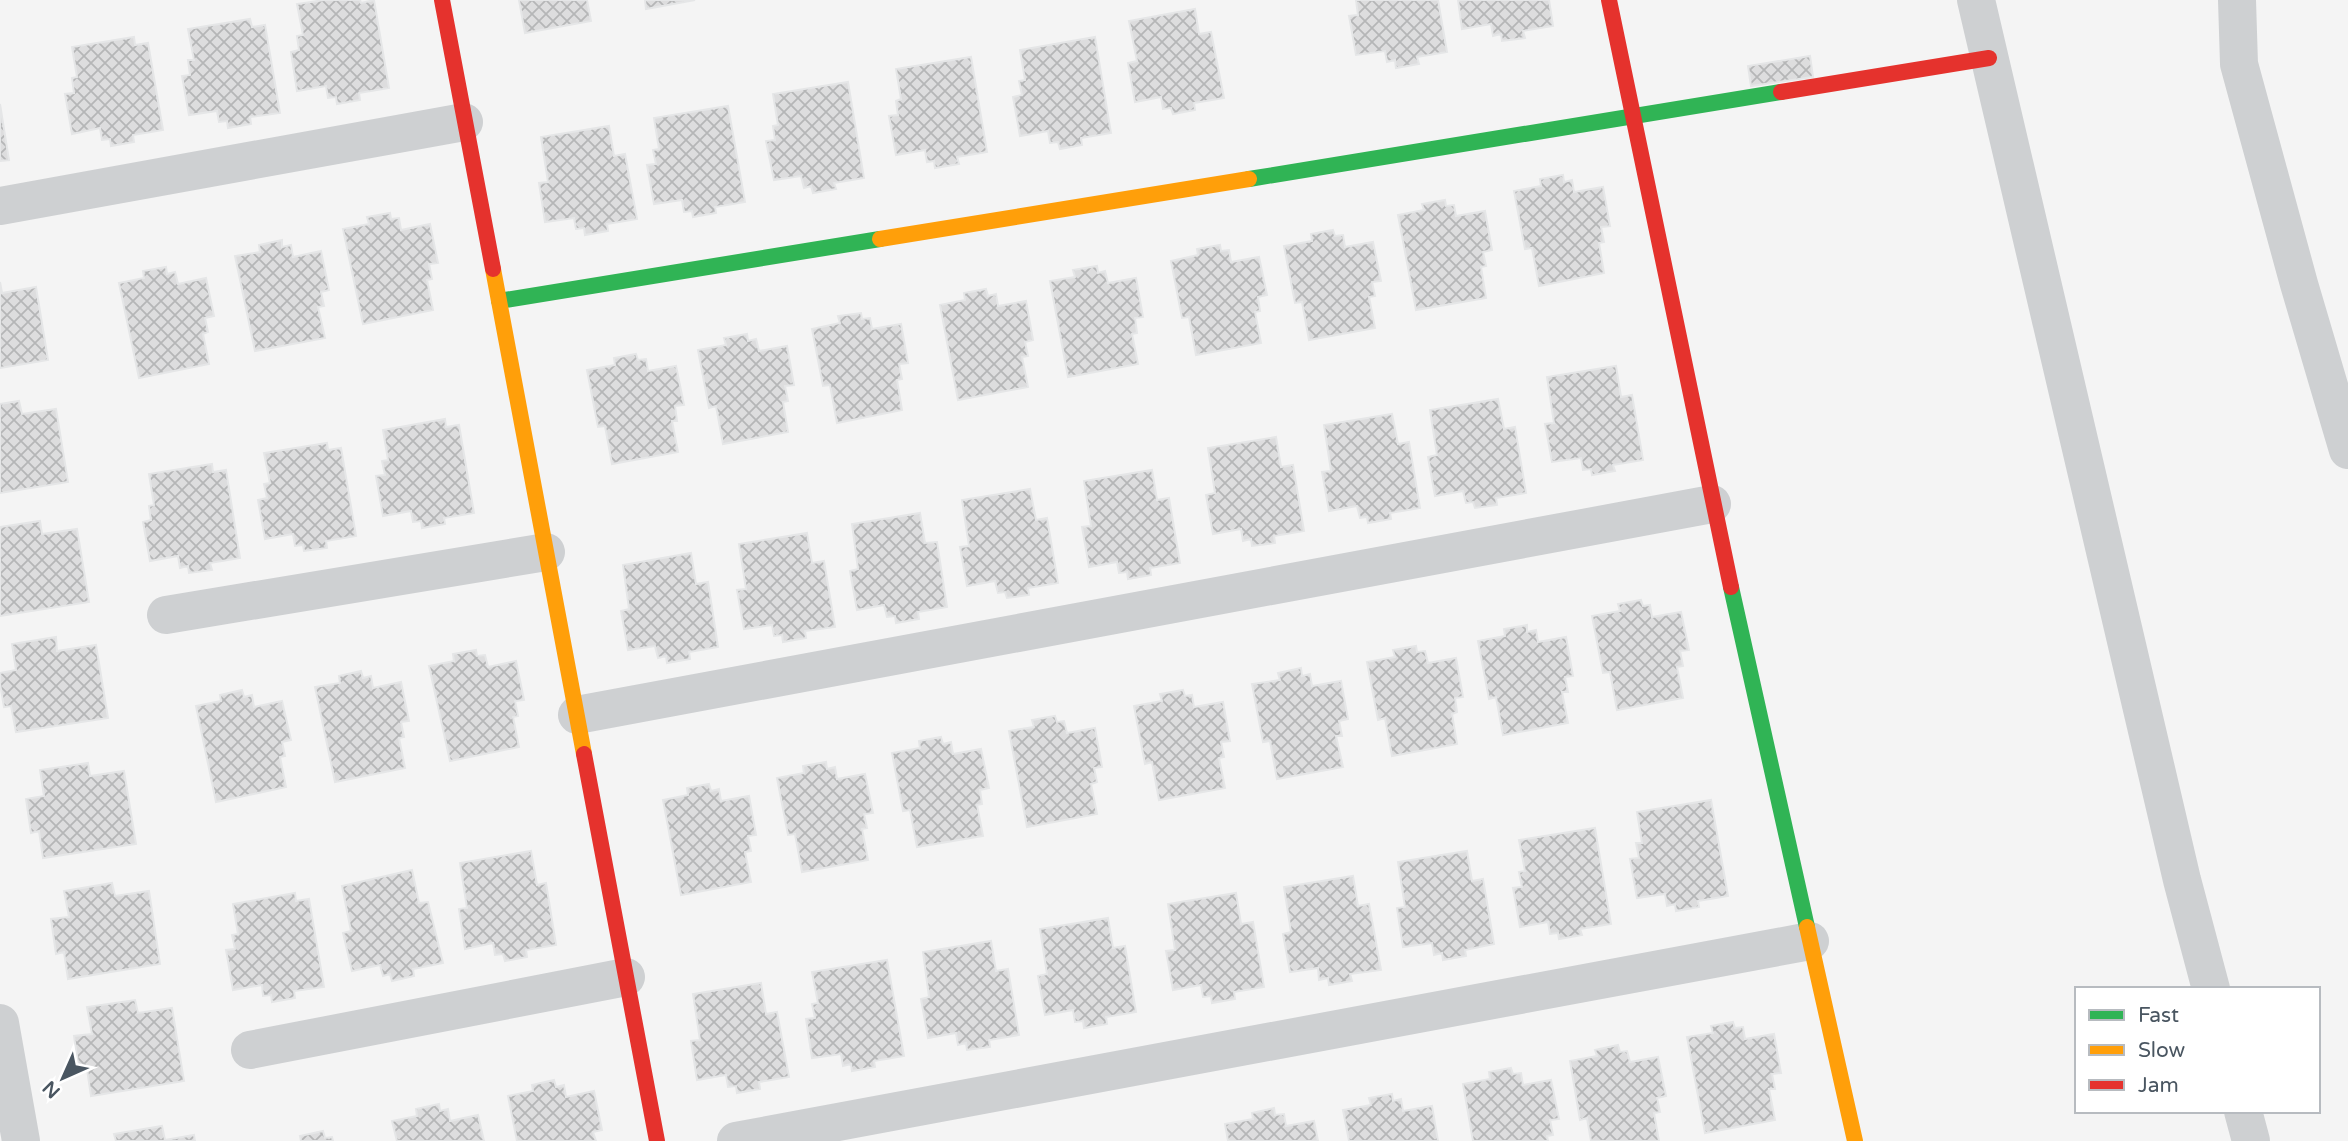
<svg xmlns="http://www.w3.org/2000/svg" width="2348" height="1141" font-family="'Varela Round',sans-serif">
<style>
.building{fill:url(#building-cross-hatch);stroke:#e5e6e7;stroke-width:2}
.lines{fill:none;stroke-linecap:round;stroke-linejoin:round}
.street{stroke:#ced0d2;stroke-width:38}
.fast{stroke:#30b455;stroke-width:16}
.slow{stroke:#ff9f0a;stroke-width:16}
.jam{stroke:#e5322d;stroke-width:16}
</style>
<defs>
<pattern id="building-cross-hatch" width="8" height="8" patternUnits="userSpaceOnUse" patternTransform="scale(1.75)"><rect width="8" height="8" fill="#ddddde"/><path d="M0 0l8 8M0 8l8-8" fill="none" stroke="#b5b6b7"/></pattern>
</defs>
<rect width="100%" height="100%" fill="#f4f4f4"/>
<!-- building -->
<path class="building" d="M324,0H360L361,3L374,0L389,88L359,93L360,100L337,104L336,97L328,98L326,86L297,91L291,52L299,50L297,36L303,35L297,4Z
M519,0H587L591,21L525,33Z
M645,0H695L646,9Z
M1356,0H1438L1447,52L1417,57L1419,64L1396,68L1395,60L1387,62L1385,51L1356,55L1349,16L1358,15Z
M1458,0H1549L1553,26L1523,31L1525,38L1502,41L1501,34L1493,36L1491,24L1462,29Z
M1195,9L1199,34L1211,32L1224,98L1194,103L1195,110L1173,114L1171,108L1163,109L1161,97L1135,102L1128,63L1137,61L1129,21Z
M250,19L252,27L265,25L280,113L250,117L251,124L228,128L227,121L219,122L217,111L189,115L182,76L190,75L188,60H194L188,29Z
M134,37L135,45L148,43L163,130L133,135L134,142L111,146L110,139L102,140L100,128L72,134L65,94L74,93L72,78L77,77L72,47Z
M1095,37L1111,133L1081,138L1082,145L1060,149L1058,142L1050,143L1048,131L1020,136L1013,97L1022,95L1019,81L1025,80L1020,50Z
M1810,56L1813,77L1751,86L1748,66Z
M971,57L987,152L957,157L959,164L935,168L934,161L927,162L925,150L896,155L889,116L898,115L896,101L901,99L896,69Z
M848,82L864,178L834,183L836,189L813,193L811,186L804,188L801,176L774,180L766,141L775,140L773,126L778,125L773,94Z
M0,104L9,160L0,161Z
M728,106L745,202L715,207L716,213L693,217L692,211L684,212L682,200L654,204L647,165L656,164L653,150L659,149L654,118Z
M609,126L614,156L625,154L637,219L607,224L608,231L585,235L584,228L576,229L574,218L545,222L539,183L548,182L541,137Z
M1563,175L1564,182L1572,180L1574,192L1603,187L1610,226L1601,227L1604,242L1599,243L1604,273L1539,286L1532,248L1525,249L1514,191L1541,186L1540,179Z
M1445,200L1446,206L1454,205L1456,216L1485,211L1492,250L1483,252L1486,266L1481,267L1486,298L1416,310L1398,215L1424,210L1422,204Z
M390,213L391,219L399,218L401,230L430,224L438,263L429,264L432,279L427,280L433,310L363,324L343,229L369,224L367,217Z
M1333,230L1335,236L1343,235L1345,247L1373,242L1381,281L1372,282L1375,296L1369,297L1375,328L1309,340L1302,302L1295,303L1284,246L1312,241L1311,234Z
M282,240V247L291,245L293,257L321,251L329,290L321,292L324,306L318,307L325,338L255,351L235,256L260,252L259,245Z
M1220,245L1221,251L1229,250L1231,262L1259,257L1267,295L1258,297L1260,311L1255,312L1261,343L1196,355L1189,317L1182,318L1171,261L1198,255L1197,249Z
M1097,266L1098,273L1105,271L1108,283L1136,278L1143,317L1135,318L1137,333L1132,334L1138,364L1068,377L1050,281L1075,277L1073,270Z
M166,267L167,274L175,272L178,284L206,278L214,316L205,318L208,332L203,334L209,364L139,378L119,283L144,278L143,271Z
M0,282L2,293L36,287L48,360L0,368Z
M986,289L988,296L996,294L998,306L1026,301L1033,340L1025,342L1028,356L1022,357L1028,387L958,400L940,305L965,300L964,293Z
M861,313L862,319L870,318L872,329L901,324L908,363L899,364L902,379L897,380L902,410L837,423L830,385L823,386L812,329L840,323L838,316Z
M747,334L748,341L756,339L759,351L787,346L794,385L785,386L788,401L783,402L788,432L723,444L716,406L709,408L698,350L726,345L724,338Z
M636,354L638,360L646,359L648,371L676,366L684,405L675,406L677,421H672L678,452L612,464L605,426L598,427L587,370L615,365L614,358Z
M1616,366L1621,397L1632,395L1643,460L1613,465L1615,471L1592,475L1591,469L1583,470L1581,458L1552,462L1545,424L1554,423L1547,377Z
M1498,399L1504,429L1515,427L1526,493L1496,498L1497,505L1475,508L1473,502L1466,503L1463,491L1435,496L1428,457L1437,455L1430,410Z
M19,401L22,414L56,409L68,482L0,493V404Z
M1392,414L1398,444L1409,442L1420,508L1390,513L1391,519L1368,523L1367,517L1360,518L1357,506L1329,511L1322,472L1331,471L1324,425Z
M445,419L446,427L459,425L474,513L444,518L445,524L422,528L421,521L413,522L411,511L383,516L376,476L385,475L382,461L388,460L383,430Z
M1276,437L1281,467L1293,465L1304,531L1274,536L1275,543L1252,546L1251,539L1243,541L1241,529L1213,534L1206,495L1215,493L1208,448Z
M327,443L328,450L341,448L356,536L326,541L327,548L304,551L303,545L295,546L293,534L265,539L258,500L267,498L264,484L270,483L264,453Z
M212,464L213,472L226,470L240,558L210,563L212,570L189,573L188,566L180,568L178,556L150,561L143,522L151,520L149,506L154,505L149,474Z
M1152,470L1157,500L1169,498L1180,563L1150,568L1151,575L1128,579L1127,572L1119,573L1117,562L1089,567L1082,527L1091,526L1084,481Z
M1030,489L1036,520L1047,518L1058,583L1028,588L1029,595L1007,598L1005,592L998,593L995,581L967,586L960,547L969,546L962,500Z
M920,513L925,543L937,542L947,607L918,612L919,619L896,623L895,616L887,617L884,605L857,610L850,571L858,569L852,524Z
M40,521L42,534L77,529L89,602L0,616V527Z
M807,533L812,563L824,561L835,627L805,631L806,638L783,642L782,635L774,636L772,625L744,629L737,590L746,589L739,544Z
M691,553L696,584L708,582L718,647L689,652L690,659L667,663L666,656L658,658L655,646L628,650L621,611L629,609L623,565Z
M1641,600L1643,606L1650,605L1652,617L1681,612L1689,650L1680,651L1683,666L1677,667L1683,698L1617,710L1610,672L1603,673L1592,616L1620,611L1618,604Z
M1527,625V632L1536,630L1538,642L1566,637L1573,676L1565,677L1568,692H1562L1568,723L1503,735L1496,697L1489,699L1478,641L1505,636L1504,629Z
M56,637L57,651L96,645L108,718L16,732L11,706L4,707L0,684V673L16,670L12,644Z
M1416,646L1417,652L1425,651L1428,663L1456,658L1463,697L1455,698L1457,712L1452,714L1457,744L1392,756L1385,718L1378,720L1367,662L1395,657L1393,650Z
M476,650L477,656L485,655L488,667L516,661L524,700L515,701L518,716L513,717L519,747L450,761L429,666L454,661L453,654Z
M1301,668L1302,676L1310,674L1312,686L1341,681L1348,719L1339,721L1342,736H1336L1343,767L1277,779L1270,741L1263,742L1252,684L1280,680L1278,673Z
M361,671L363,678L371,676L373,688L401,682L409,721L401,722L404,737L399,738L405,768L335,782L315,687L340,683L339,676Z
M242,690L244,697L252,695L254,707L282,701L291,740L282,742L285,756L280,757L286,787L216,802L196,706L221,701L220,695Z
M1183,690L1185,696L1192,695L1194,707L1223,702L1230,741L1221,742L1224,757L1219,758L1225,788L1159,800L1152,762L1145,764L1134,706L1162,701L1160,694Z
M1055,716L1057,722L1064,721L1067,733L1095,728L1102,767L1094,768L1097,782L1091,784L1097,814L1027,827L1009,731L1034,727L1032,720Z
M941,737L943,744L951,742L953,754L981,749L989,788L980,790L982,804L977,805L983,836L917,847L910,810L903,811L892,753L920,748L919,741Z
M826,762L827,769L835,767L837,779L865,774L873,813L864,814L867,828L862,829L868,860L802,872L795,834L788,835L777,778L804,773L803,766Z
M88,763L90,776L124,771L136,844L43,858L39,831L31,833L26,799L44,796L40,770Z
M709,784L711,791L719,789L721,801L749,796L756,835L748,836L751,851L745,852L751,882L681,895L663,800L688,795L687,788Z
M1711,800L1728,896L1698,901L1699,907L1676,911L1675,904L1667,906L1665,894L1637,898L1630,859L1639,858L1636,843H1642L1637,812Z
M1595,828L1611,924L1580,929L1582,935L1559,939L1558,933L1550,934L1548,922L1520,927L1513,888L1522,887L1519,872L1525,871L1519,840Z
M531,851L537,885L546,883L556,945L526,950L527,957L505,961L503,954L495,955L493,943L465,949L459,909L467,908L460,863Z
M1467,851L1472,881L1483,879L1494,944L1465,950L1466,956L1443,960L1442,953L1434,955L1432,943L1403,947L1397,908L1405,907L1398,862Z
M412,870L419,903L428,902L443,963L413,969L414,976L392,981L390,974L383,976L380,965L352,971L343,933L351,931L342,886Z
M1353,876L1358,906L1369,904L1381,970L1350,974L1352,981L1329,985L1328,978L1319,980L1318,968L1290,972L1283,934L1291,932L1284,887Z
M112,883L115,896L149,891L160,964L68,979L64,952L56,954L51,919L69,917L64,891Z
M295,893L296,901L309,899L324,987L294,991L295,998L272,1002L271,995L263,996L262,985L233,990L226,950L235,949L232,935L238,934L233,904Z
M1236,893L1241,924L1253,922L1264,987L1234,992L1235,999L1212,1003L1211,996L1203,997L1201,985L1173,990L1166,951L1175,950L1168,904Z
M1108,918L1113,948L1125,946L1136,1012L1106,1017L1107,1024L1084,1028L1083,1021L1075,1022L1073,1010L1045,1015L1038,976L1047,974L1040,929Z
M991,941L996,971L1008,969L1019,1035L989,1040L990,1047L967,1050L966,1043L958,1045L956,1033L928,1038L921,999L929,997L923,952Z
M887,960L904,1056L874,1061L875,1067L852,1071L851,1064L843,1066L841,1054L812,1058L806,1019L815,1018L812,1004L818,1003L812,972Z
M761,983L766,1014L777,1012L789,1077L759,1082L760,1089L737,1093L736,1086L728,1087L726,1075L697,1080L691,1041L700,1040L693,994Z
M135,1000L138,1013L172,1008L184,1081L91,1096L87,1069L79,1070L74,1036L92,1034L87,1007Z
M1733,1022L1735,1028L1743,1027L1745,1039L1774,1034L1781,1073L1772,1074L1775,1089H1769L1775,1120L1705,1133L1687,1037L1713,1033L1711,1026Z
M1618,1045L1620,1052L1627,1051L1630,1062L1658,1057L1666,1096L1657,1098L1660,1112L1654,1113L1659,1141H1591L1587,1118L1580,1120L1570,1061L1597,1056L1595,1050Z
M1511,1068L1513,1074L1521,1073L1523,1085L1551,1080L1559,1119L1550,1120L1553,1135L1547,1136L1548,1141H1473L1463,1084L1490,1079L1489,1072Z
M554,1080L556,1087L564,1085L566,1097L594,1091L602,1130L593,1132L596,1141H517L508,1096L533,1091L532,1085Z
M1392,1094L1393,1101L1401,1099L1403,1111L1432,1106L1438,1141H1349L1343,1110L1371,1105L1369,1098Z
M439,1104L440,1111L448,1109L450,1121L478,1115L484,1141H397L392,1121L417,1116L416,1109Z
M1274,1108L1275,1115L1284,1114L1286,1126L1314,1121L1318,1141H1228L1225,1124L1253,1119L1252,1113Z
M162,1126L165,1140L194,1135L195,1141H116L114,1134Z
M323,1131L325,1138L332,1137L333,1141H301L300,1136Z"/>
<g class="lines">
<!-- street -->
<path class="street" d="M1976,0L2182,880L2211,989
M2237,0L2239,64L2299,284L2348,450
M0,206L464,122
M166,615L546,552
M577,715L1712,504
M0,1023L21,1141
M250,1050L626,977
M2243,1111L2251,1141
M736,1141L1810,941"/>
<!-- fast -->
<path class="fast" d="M1249,179L1781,92
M499,301L880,239
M1731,587L1807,927"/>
<!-- slow -->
<path class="slow" d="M880,239L1249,179
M493,269L584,754
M1807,927L1855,1141"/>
<!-- jam -->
<path class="jam" d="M442,0L493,269
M1609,0L1731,587
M1781,92L1989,58
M584,754L657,1141"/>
</g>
<!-- legend -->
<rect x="2075" y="987" width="245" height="126" fill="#ffffff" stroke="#b7bbc0" stroke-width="2"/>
<rect x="2089" y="1010" width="35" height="10" fill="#30b455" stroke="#b7bbc0" stroke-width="2"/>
<text x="2138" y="1022" font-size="21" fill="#4a5661">Fast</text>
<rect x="2089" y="1045" width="35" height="10" fill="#ff9f0a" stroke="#b7bbc0" stroke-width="2"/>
<text x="2138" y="1057" font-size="21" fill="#4a5661">Slow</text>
<rect x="2089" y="1080" width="35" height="10" fill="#e5322d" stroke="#b7bbc0" stroke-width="2"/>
<text x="2138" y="1092" font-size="21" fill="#4a5661">Jam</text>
<!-- north arrow -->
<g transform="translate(63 1078) rotate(225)" stroke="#ffffff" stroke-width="5" paint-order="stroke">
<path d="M0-5L12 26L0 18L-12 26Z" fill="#4a5661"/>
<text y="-10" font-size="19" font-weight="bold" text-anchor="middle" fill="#4a5661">N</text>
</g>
</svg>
